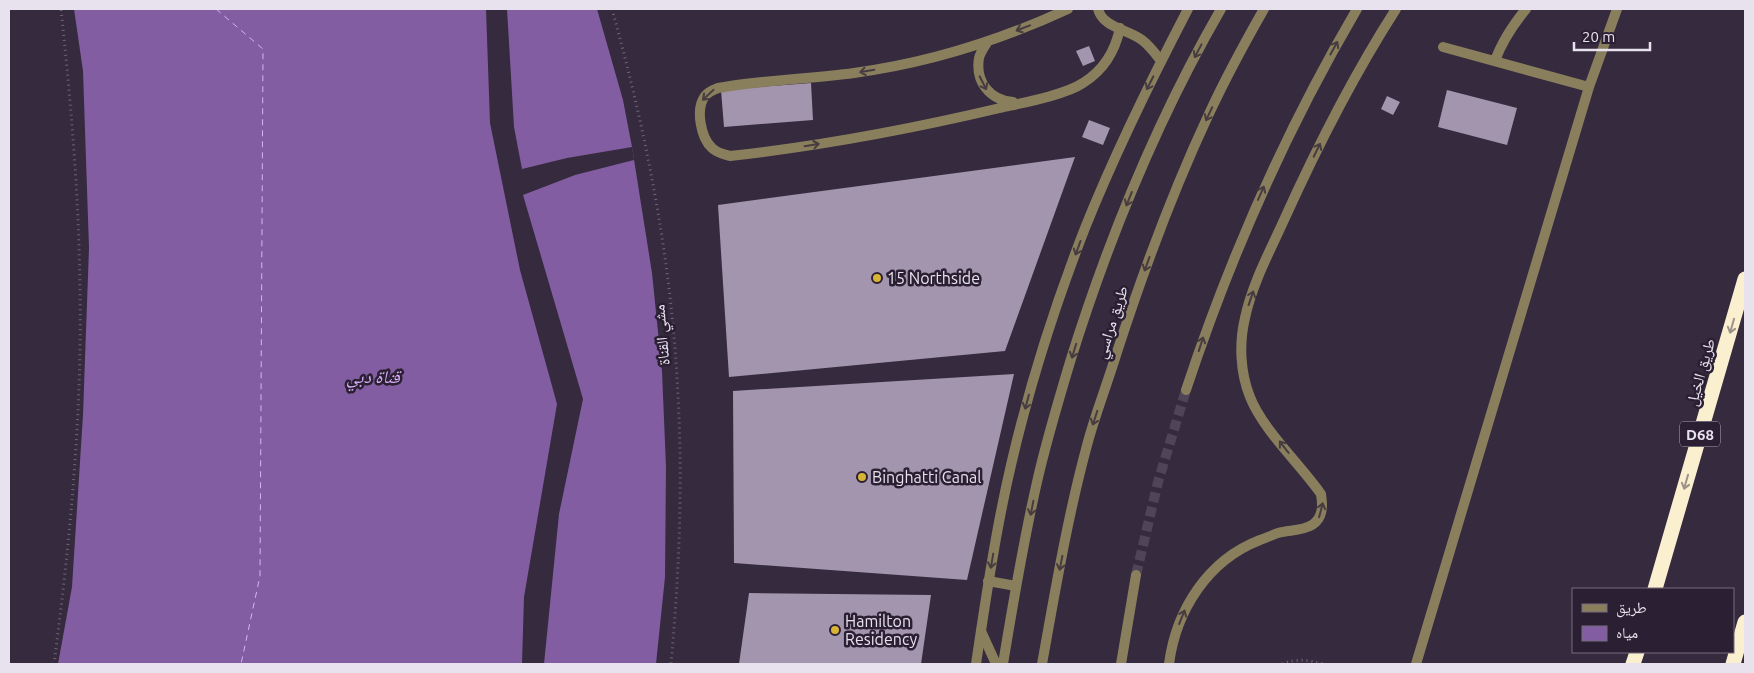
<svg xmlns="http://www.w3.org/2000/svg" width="1754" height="673" font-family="Ubuntu,'Noto Naskh Arabic',sans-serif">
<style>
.water{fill:#835da1}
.pier{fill:#352a3e}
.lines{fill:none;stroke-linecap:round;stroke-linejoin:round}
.ferry{stroke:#dab0fc;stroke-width:1;stroke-dasharray:6 5;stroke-linecap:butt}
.building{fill:#a295ad}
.tertiary-tunnel{stroke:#504558;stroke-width:10;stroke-dasharray:10 5;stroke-linecap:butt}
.path{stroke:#706778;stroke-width:3;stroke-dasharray:1 4;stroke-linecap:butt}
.service{stroke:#8a7f5d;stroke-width:10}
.tertiary{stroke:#8a7f5d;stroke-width:10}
.motorway{stroke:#faefcf;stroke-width:15}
.oneway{stroke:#483c40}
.oneway2{stroke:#9d9289}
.poi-dot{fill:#d8b434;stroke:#2b2033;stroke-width:2}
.labels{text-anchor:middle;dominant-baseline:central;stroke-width:5;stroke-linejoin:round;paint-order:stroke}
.shield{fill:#2b2033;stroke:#afa7b6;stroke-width:1}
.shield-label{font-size:15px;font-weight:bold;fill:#e8e1ee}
.poi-label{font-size:16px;fill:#e8e1ee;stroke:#2b2033;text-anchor:start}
.street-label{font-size:16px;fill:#e8e1ee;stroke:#2b2033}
.water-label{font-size:18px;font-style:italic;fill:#dab0fc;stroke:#2b2033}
</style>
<rect width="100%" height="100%" fill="#352a3e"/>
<!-- water -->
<path class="water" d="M74,9H597L623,100L632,147L652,273L662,371L666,467L665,577L656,664H58L72,587L83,415L89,248L83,71Z"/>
<!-- pier -->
<path class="pier" d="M486,9H507L514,127L522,169L567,158L632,147L634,160L575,175L523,195L583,399L559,514L544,664H522L524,597L557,404L520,270L490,123Z"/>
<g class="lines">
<!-- ferry -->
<path class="ferry" d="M216,9L263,49L260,576L241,664"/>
</g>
<!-- building -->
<path class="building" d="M1089,46L1095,61L1083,66L1076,51Z
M811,83L813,120L724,127L721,90Z
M1447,90L1517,108L1507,145L1438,127Z
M1387,96L1400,102L1393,115L1381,109Z
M1089,120L1110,128L1103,145L1082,137Z
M1075,157L1005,351L729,377L718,205Z
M1014,374L967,580L734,563L733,391Z
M749,593L931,595L921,664H739Z"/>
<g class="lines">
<!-- tertiary-tunnel -->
<path class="tertiary-tunnel" d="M1136,575L1158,482L1186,390"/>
<!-- path -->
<path class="path" d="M612,9C647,135 672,264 678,396C683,486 679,575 671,664
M54,664C70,541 82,416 80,291C79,197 71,103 61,9
M1282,664C1297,658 1308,660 1323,664"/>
<!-- service -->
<path class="service" d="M1068,9C1001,40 928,63 854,73C809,79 762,80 718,88C713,90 708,92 705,96C695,109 701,138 712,148C717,153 723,154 730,156C821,146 911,129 1000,108C1022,103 1065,95 1083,83C1104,70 1115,52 1120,28
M1098,9C1103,28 1128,29 1142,40C1150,46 1155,53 1161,61
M988,41C985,46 980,53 979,58C975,82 990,100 1013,102
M1443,47L1589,87
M1495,61C1502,41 1513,25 1526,9
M976,664C983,617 990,569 999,522C1018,422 1048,323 1085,228C1115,153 1151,80 1188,9
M1416,664L1589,87L1617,9"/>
<!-- tertiary -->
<path class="tertiary" d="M1186,390C1230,257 1286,130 1357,9
M988,581L1016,586
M981,631L996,664
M1003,664C1013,603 1023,543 1037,482C1046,442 1058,402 1070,362C1108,240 1157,120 1221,9
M1042,664C1055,592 1067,520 1086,449C1094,417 1107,385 1117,352C1143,272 1172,193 1208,116C1225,79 1244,44 1264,9
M1121,664L1136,575
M1169,664C1176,610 1208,560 1260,540C1266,538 1272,535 1278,533C1289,530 1302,531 1312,525C1323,518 1323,506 1321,494C1300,464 1263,430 1250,397C1240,372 1239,343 1245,318C1252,284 1270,251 1284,220C1317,147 1353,76 1396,9"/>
<!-- motorway -->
<path class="motorway" d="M1655,589L1745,279
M1633,664L1637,652
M1733,664L1745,622"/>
</g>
<!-- one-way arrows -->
<defs><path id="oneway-shaft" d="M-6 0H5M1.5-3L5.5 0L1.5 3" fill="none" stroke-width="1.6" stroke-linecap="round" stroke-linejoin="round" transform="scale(1.25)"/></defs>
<g class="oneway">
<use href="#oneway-shaft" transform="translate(1023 28) rotate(159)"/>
<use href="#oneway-shaft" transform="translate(1334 48) rotate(-61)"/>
<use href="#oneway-shaft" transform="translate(1198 51) rotate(118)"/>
<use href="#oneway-shaft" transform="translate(867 71) rotate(170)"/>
<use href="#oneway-shaft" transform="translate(983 83) rotate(63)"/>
<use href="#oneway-shaft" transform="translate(1150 83) rotate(117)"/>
<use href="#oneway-shaft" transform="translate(708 95) rotate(137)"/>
<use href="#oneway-shaft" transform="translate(1209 114) rotate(115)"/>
<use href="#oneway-shaft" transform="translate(812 145) rotate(-9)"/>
<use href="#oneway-shaft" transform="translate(1317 150) rotate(-64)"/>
<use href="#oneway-shaft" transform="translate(1261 193) rotate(-66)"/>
<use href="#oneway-shaft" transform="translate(1129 199) rotate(112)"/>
<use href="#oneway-shaft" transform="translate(1078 248) rotate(110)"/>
<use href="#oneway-shaft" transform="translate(1147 264) rotate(110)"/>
<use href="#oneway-shaft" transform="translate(1251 298) rotate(-71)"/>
<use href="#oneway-shaft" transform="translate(1201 344) rotate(-72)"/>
<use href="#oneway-shaft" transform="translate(1074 351) rotate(107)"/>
<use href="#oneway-shaft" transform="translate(1027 402) rotate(105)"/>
<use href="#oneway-shaft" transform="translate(1095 418) rotate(108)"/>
<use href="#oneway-shaft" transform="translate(1284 447) rotate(-128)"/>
<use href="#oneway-shaft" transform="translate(1032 508) rotate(101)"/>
<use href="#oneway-shaft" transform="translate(1321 510) rotate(-75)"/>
<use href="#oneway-shaft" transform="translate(992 561) rotate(100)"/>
<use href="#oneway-shaft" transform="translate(1061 563) rotate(101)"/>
<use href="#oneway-shaft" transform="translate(1182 617) rotate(-68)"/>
</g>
<g class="oneway2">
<use href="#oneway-shaft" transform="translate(1732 326) rotate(106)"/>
<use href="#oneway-shaft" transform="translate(1686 482) rotate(106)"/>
</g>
<!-- markers -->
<g class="poi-dot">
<circle cx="877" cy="278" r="5"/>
<circle cx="862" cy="477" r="5"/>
<circle cx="835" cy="630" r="5"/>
</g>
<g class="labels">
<!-- shield labels -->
<rect class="shield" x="1680" y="421.5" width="40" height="25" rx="4"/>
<g class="shield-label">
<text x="1700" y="434">D68</text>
</g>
<!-- poi labels -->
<g class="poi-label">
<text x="887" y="278">15 Northside</text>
<text x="872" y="477">Binghatti Canal</text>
<text x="845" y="621">Hamilton<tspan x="845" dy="18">Residency</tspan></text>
</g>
<!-- street labels -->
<g class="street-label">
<text transform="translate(1111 322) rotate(-72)">طريق مراسي</text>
<text transform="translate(661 335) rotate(-95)">مشي القناة</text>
<text transform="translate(1700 372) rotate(-74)">طريق الخيل</text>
</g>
<!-- water labels -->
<g class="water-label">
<text x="373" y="376">قناة دبي</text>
</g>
</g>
<!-- border -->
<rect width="1754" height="673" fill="none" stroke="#e8e1ee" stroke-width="20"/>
<!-- legend -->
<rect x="1572" y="588" width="162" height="65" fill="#2b2033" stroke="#776d7e"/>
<rect x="1582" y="604" width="25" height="8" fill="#8a7f5d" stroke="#776d7e"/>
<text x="1616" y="613" font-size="15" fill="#e8e1ee">طريق</text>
<rect x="1582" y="626" width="25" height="15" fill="#835da1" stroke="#776d7e"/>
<text x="1616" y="638" font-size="15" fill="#e8e1ee">مياه</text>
<!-- scale -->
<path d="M1574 42v8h76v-8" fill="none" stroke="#e8e1ee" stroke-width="2.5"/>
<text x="1582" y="42" font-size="15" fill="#e8e1ee" stroke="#2b2033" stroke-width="4" paint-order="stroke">20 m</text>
</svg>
